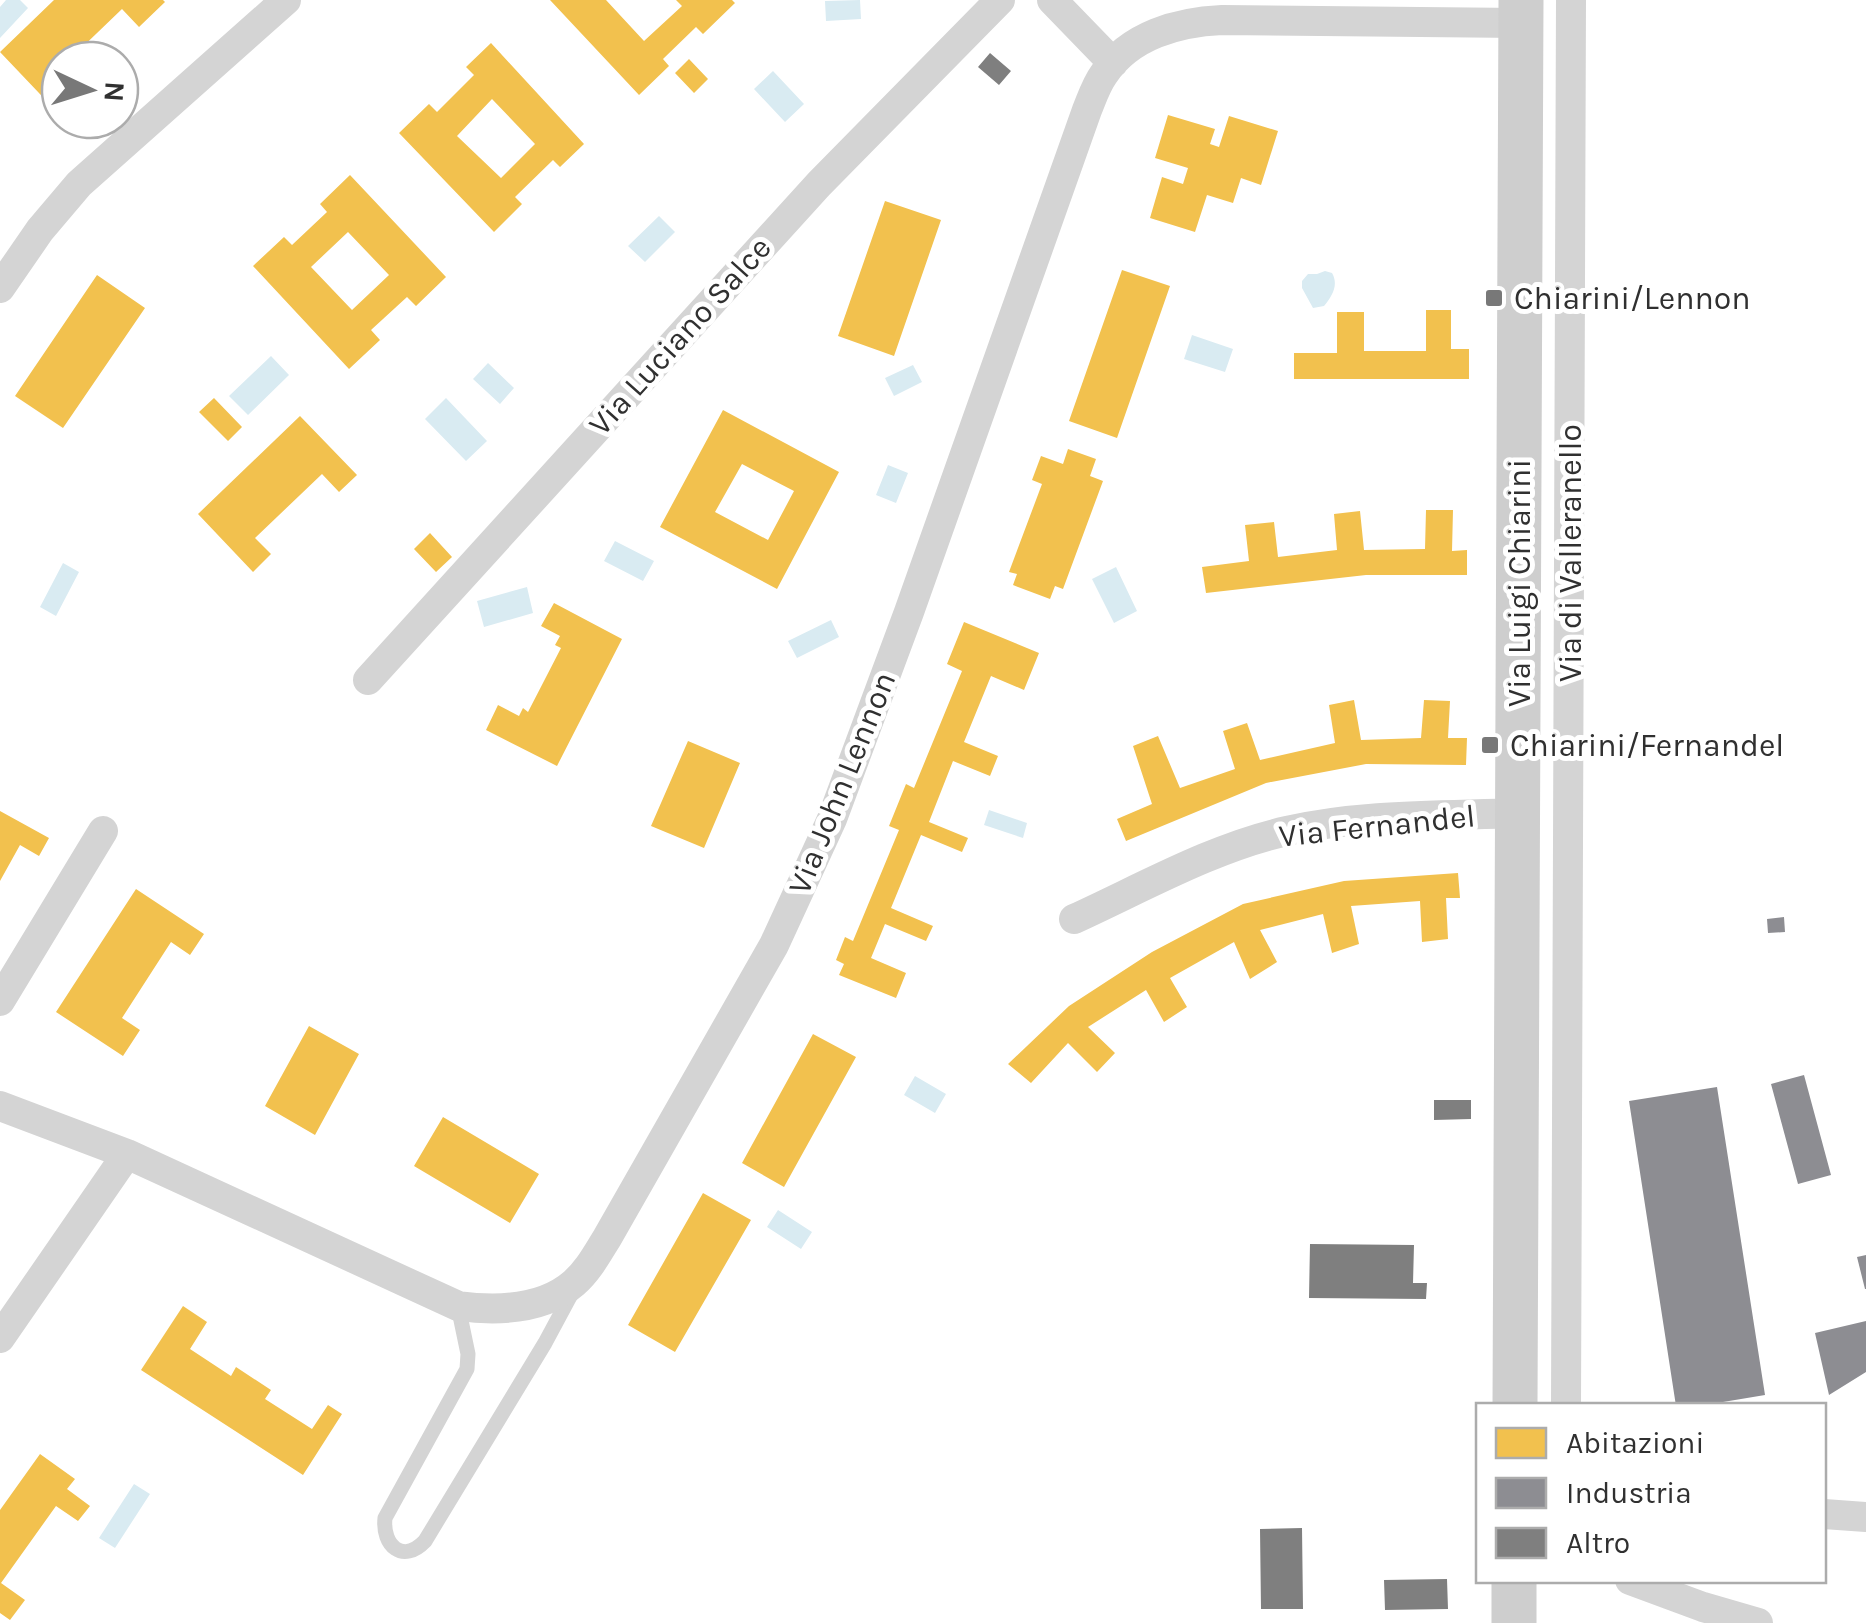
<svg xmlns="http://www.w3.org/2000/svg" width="1866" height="1623" font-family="Karla,sans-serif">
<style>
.water{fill:#d9ebf2}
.homes{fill:#f2c14e;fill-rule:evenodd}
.industry{fill:#8d8d92}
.building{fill:#7f7f7f}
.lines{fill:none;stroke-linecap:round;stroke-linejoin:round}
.lane{stroke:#d4d4d4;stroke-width:15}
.street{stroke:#d4d4d4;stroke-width:30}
.secondary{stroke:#cecece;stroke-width:45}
.poi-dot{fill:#787878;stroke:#fff;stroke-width:4}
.labels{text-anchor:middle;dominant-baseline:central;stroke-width:10;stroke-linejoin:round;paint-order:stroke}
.poi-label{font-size:32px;fill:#303030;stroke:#fff;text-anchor:start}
.street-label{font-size:32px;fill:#303030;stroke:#fff}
</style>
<rect width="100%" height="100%" fill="#fff"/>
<!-- water -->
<path class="water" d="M6,0H20L28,8L0,38V7Z
M860,0L861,19L826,21L825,1Z
M773,71L804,104L785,122L754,89Z
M659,216L675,232L645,262L628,246Z
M1325,271L1332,273C1339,285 1332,296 1324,306L1313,308L1302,288V281L1308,274H1317Z
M1192,335L1233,349L1225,372L1184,359Z
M271,356L289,375L248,415L229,396Z
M488,363L514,388L500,404L473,379Z
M913,365L922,382L894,396L885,378Z
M446,398L487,441L466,461L425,419Z
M888,465L908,473L896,503L876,495Z
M615,541L654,561L643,581L604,561Z
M63,563L79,572L56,616L40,607Z
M1116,567L1137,611L1114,623L1092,579Z
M527,587L533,613L484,627L477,601Z
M831,620L839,637L797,658L788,641Z
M989,810L1027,823L1023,838L984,825Z
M915,1076L946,1094L935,1113L904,1095Z
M778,1210L812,1232L801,1249L767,1227Z
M134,1484L150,1494L115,1548L99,1538Z"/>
<!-- homes -->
<path class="homes" d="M54,0H163L165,2L139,27L122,9L71,58L73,60H60V111L58,113L0,52Z
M550,0H606L644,41L682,6L676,0H732L735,3L703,34L696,27L663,59L669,66L639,95Z
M491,43L584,144L560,167L553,160L515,197L522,204L494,232L399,133L429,104L437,112L474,75L466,67ZM492,99L535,144L501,178L457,136Z
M689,59L708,79L694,93L675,73Z
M1168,115L1215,129L1210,144L1219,147L1229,116L1278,131L1261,185L1241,178L1233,203L1207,195L1195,232L1150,218L1162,177L1183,184L1188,168L1155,158Z
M350,175L446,277L416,306L407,297L371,330L380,340L349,369L253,266L284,237L292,245L327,212L320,204ZM348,232L389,275L352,310L311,267Z
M885,201L941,220L894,356L838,336Z
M1122,270L1170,286L1117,438L1069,421Z
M97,275L145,308L63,428L15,396Z
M1426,310H1451V349H1469V379H1294V353H1337V312H1364V351H1426Z
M214,398L242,427L228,441L199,412Z
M723,410L839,472L777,589L660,527ZM742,464L794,491L768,540L715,512Z
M300,416L357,475L339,492L322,474L255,538L271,554L253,572L198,514Z
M1068,449L1096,459L1090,476L1103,481L1063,589L1055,586L1050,599L1013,585L1017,574L1009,572L1042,484L1032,480L1041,456L1063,464Z
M1426,510H1453L1452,551L1467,550V575H1366L1206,593L1202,567L1249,561L1245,525L1274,522L1278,557L1337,550L1334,514L1360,511L1364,550L1425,549Z
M430,533L452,557L436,572L414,549Z
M554,603L622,639L557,766L486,730L498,705L519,716L523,708L528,712L561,648L555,645L560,636L541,626Z
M964,622L1039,653L1024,690L991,676L964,742L998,756L990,776L953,761L929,822L968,838L962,852L921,835L891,908L933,926L926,941L885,924L871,958L906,973L896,998L839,975L844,964L836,960L845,937L853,941L899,830L889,826L906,784L914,788L962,671L947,664Z
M1354,700L1361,740L1421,738L1424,700L1450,701L1448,738H1467L1466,765L1366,764L1266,783L1126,841L1117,819L1152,804L1133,746L1158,736L1180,788L1235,769L1223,731L1247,723L1260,760L1335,743L1329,705Z
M688,741L740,763L704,848L651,826Z
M0,811L49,838L39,856L20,845L0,881Z
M1458,873L1460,898H1446L1448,939L1422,942L1420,901L1351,906L1359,944L1332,953L1323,914L1260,930L1277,962L1250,979L1234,942L1170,978L1187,1007L1164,1022L1146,990L1088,1027L1115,1053L1097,1072L1068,1043L1031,1083L1008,1064L1069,1006L1152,952L1243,904L1344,881Z
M136,889L204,934L190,955L171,942L122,1018L140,1030L123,1056L56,1012Z
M309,1026L359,1054L315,1135L265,1106Z
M813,1034L856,1057L784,1187L742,1163Z
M443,1117L539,1174L510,1223L414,1166Z
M703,1193L751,1220L675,1352L628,1325Z
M183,1306L207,1322L190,1349L231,1376L236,1367L271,1390L265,1399L312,1429L328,1405L342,1414L303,1475L141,1370Z
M40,1454L75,1479L67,1489L90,1506L78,1521L56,1506L1,1583L25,1600L10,1620L0,1613V1510Z"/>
<!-- industry -->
<path class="industry" d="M1784,917L1785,932L1768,933L1767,919Z
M1804,1075L1831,1175L1798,1184L1771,1084Z
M1717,1087L1765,1395L1699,1406H1676L1629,1101Z
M1866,1255V1289H1865L1857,1257Z
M1866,1321V1372L1829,1395L1815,1333Z"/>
<!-- building -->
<path class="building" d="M990,53L1011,71L999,85L978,67Z
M1434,1100H1471V1119L1434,1120Z
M1310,1244L1414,1245L1413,1283H1427L1426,1299L1309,1298Z
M1302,1528L1303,1609H1261L1260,1529Z
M1447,1579L1448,1609L1385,1610L1384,1580Z"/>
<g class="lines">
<!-- lane -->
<path class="lane" d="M458,1306L468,1354L467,1369L385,1518C382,1546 403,1564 425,1541L545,1343L574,1289"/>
<!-- street -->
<path class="street" d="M1052,0L1113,63
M0,288L40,230L79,184L286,0
M368,680L819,184L1000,0
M1074,919C1142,888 1214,847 1287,831C1362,814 1442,816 1518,813
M0,1001L103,831
M0,1106L127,1154L458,1306C496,1311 543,1310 574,1283C588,1271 597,1254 607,1238L774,945L832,819L909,612L1087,110C1092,98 1096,85 1104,74C1130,35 1178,22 1222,20L1521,23
M0,1338L127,1154
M1566,1406L1571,0
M1824,1514L1866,1517
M1630,1580L1703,1607L1758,1623"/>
<!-- secondary -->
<path class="secondary" d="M1515,1406L1521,0
M1514,1623V1580"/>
</g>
<!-- markers -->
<g class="poi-dot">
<rect x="1484" y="288" width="20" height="20" rx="5"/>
<rect x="1480" y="735" width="20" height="20" rx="5"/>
</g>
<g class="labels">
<!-- poi labels -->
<g class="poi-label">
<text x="1514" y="298">Chiarini/Lennon</text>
<text x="1510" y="745">Chiarini/Fernandel</text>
</g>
<!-- street labels -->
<g class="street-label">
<text transform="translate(680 336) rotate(-48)">Via Luciano Salce</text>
<text transform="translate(1570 553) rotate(-90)">Via di Valleranello</text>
<text transform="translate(1519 583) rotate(-90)">Via Luigi Chiarini</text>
<text transform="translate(842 783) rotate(-68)">Via John Lennon</text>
<text transform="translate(1377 826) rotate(-6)">Via Fernandel</text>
</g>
</g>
<!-- legend -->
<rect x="1476" y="1403" width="350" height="180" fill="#ffffff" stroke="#acacac" stroke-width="2.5"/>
<rect x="1496" y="1428" width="50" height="30" fill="#f2c14e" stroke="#acacac" stroke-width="2.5"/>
<text x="1566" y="1453" font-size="30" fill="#303030">Abitazioni</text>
<rect x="1496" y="1478" width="50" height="30" fill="#8d8d92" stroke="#acacac" stroke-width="2.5"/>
<text x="1566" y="1503" font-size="30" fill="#303030">Industria</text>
<rect x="1496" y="1528" width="50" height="30" fill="#7f7f7f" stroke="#acacac" stroke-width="2.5"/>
<text x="1566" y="1553" font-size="30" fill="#303030">Altro</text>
<!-- north arrow -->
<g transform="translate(90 90) rotate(94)"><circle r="48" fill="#ffffff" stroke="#acacac" stroke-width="2.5"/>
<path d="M0-8L18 38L0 25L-18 38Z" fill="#787878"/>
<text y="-15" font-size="28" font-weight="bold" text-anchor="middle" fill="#303030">N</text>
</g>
</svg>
